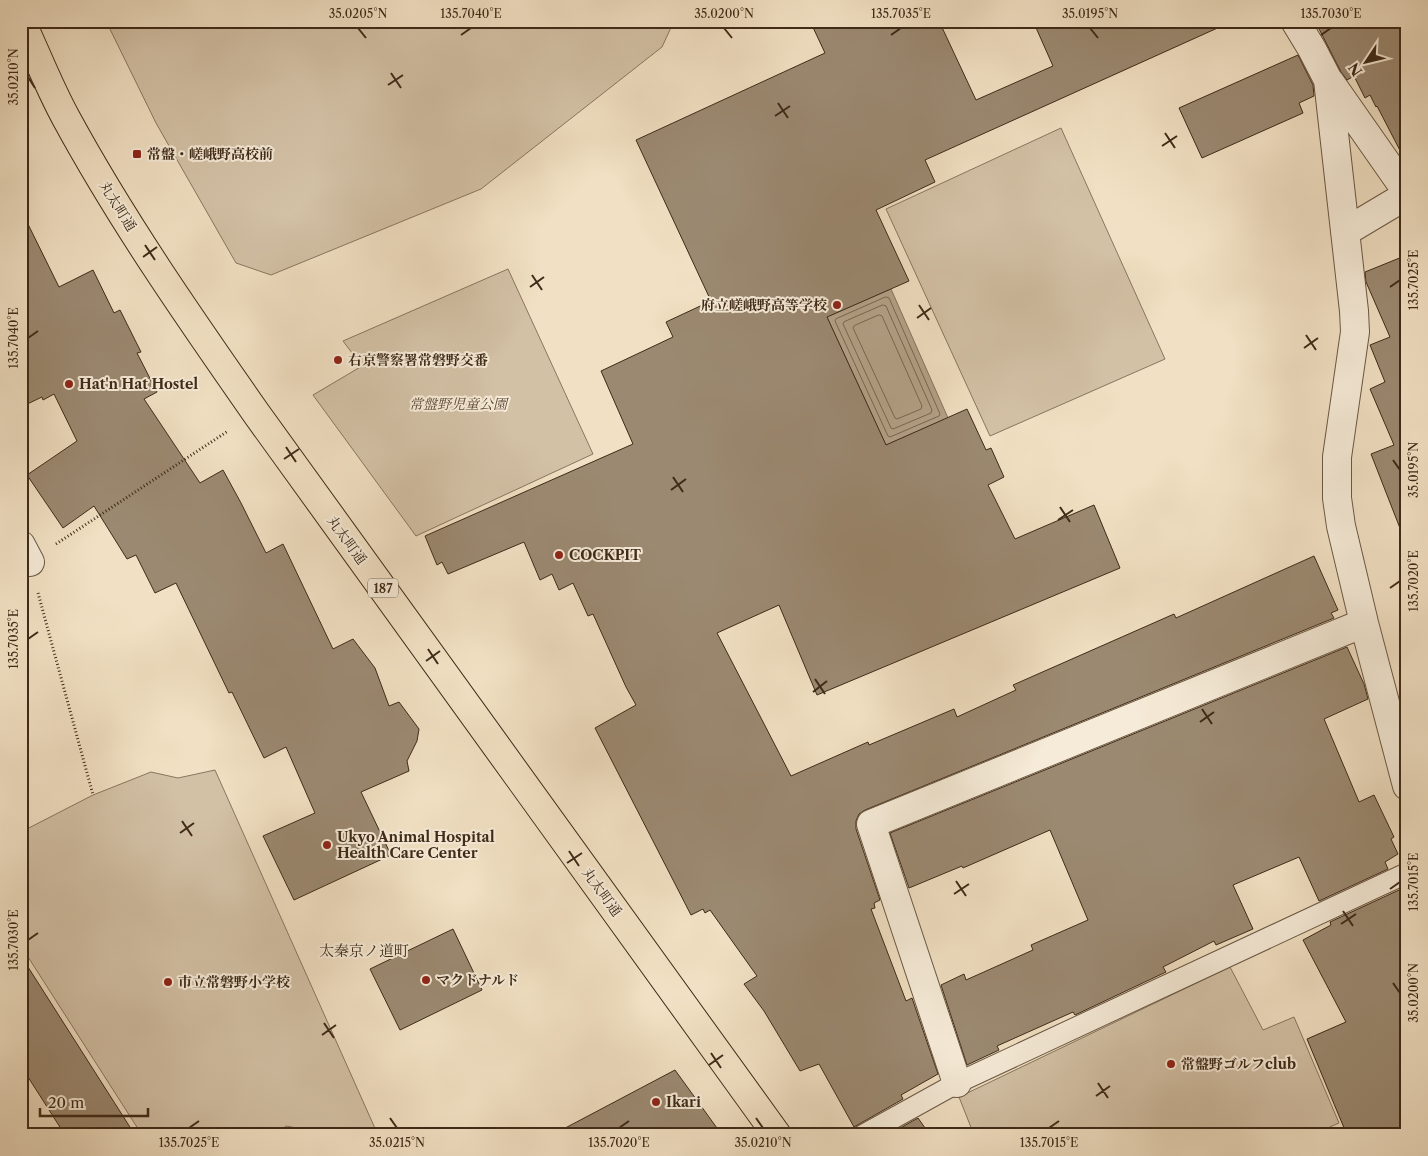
<svg xmlns="http://www.w3.org/2000/svg" width="1428" height="1156" font-family="'Libre Caslon Text','Noto Serif JP',serif">
<style>
.green{fill:#d3c1a6;stroke:#88765f}
.water{fill:#b4a289;stroke:#85725c}
.lines{fill:none;stroke-linecap:round;stroke-linejoin:round}
.shore{stroke:#796650;stroke-width:1}
.building{fill:#9b8971;stroke:#3e2a18}
.service-casing{stroke:#6b5843;stroke-width:22}
.minor-casing{stroke:#6b5843;stroke-width:30}
.primary-casing{stroke:#3e2a18;stroke-width:30}
.path{stroke:#3e2a18;stroke-width:3;stroke-dasharray:1 2.5;stroke-linecap:butt}
.service{stroke:#f6ebd8;stroke-width:20}
.minor{stroke:#f6ebd8;stroke-width:28}
.primary{stroke:#f1e0c3;stroke-width:28}
.ticks{fill:none;stroke:#3e2a18;stroke-width:2}
.poi-dot{fill:#8f2418;stroke:#f6ebd8;stroke-width:2}
.labels{text-anchor:middle;dominant-baseline:central;stroke-width:4;stroke-linejoin:round;paint-order:stroke}
.shield{fill:#f6ebd8;stroke:#756452;stroke-width:1}
.shield-label{font-size:12px;font-weight:bold;fill:#3e2a18}
.poi-label{font-size:14px;font-weight:bold;fill:#3e2a18;stroke:#f6ebd8;text-anchor:start}
.street-label{font-size:14px;fill:#3e2a18;stroke:#f6ebd8}
.park-label{font-size:14px;font-style:italic;fill:#5c4834;stroke:#f6ebd8}
.neighbourhood-label{font-size:15px;fill:#3e2a18;stroke:#f6ebd8}
.neatline{fill:none;stroke:#3e2a18;stroke-width:2}
.ticks-label{font-size:12px;text-anchor:middle;fill:#3e2a18}
</style>
<rect width="100%" height="100%" fill="#f1e0c3"/>
<filter id="stains"><feTurbulence type="fractalNoise" baseFrequency=".004" numOctaves="4"/><feColorMatrix values="0 0 0 0 .2 0 0 0 0 .09 0 0 0 0 .02 0 0 0 .5 -.17"/></filter>
<radialGradient id="worn" r=".72"><stop offset=".6" stop-color="#630" stop-opacity="0"/><stop offset="1" stop-color="#630" stop-opacity=".3"/></radialGradient>
<!-- green -->
<path class="green" d="M106,21H674L662,47L481,189L271,275L236,263L156,123Z
M1061,128L1165,359L990,436L886,209Z
M508,269L593,454L416,536L313,395L362,366L343,341Z
M215,770L378,1135H319L317,1132L286,1126L275,1135H142L21,946V832L93,795L151,772L178,778Z
M1230,967L1263,1030L1294,1017L1339,1123L1312,1135H974L959,1097Z"/>
<!-- water -->
<path class="water" d="M891,289L948,418L886,445L827,317Z"/>
<g class="lines">
<!-- shore -->
<path class="shore" d="M886,297L889,298L940,414L939,416L890,437L888,436L835,321L836,319Z
M883,305L886,306L932,410L931,413L893,429L891,428L843,324L844,322Z
M879,315L882,316L922,406L921,409L897,419L895,418L853,328L854,326Z"/>
</g>
<!-- building -->
<path class="building" d="M810,21H939L976,100L1053,66L1033,21H1233L925,160L935,182L876,210L909,281L827,317L886,445L967,409L986,450L991,448L1004,477L988,485L1015,539L1094,505L1120,568L817,695L779,605L717,633L791,776L868,742L869,745L954,709L957,717L1016,690L1013,685L1174,614L1176,618L1314,556L1338,610L1331,613L1334,618L865,810L859,814L856,821V829L880,900L874,903L875,908L871,909L906,1001L912,998L938,1074L901,1095L903,1099L854,1127L819,1064L800,1071L764,1011L744,984L757,976L710,910L705,913L703,909L691,915L595,728L636,705L626,687L593,614L588,616L573,583L559,590L552,574L540,580L524,542L448,574L442,562L437,565L425,536L633,444L601,371L673,337L666,322L711,301L636,140L825,53Z
M1315,21H1407V164L1377,106L1376,107L1370,95L1365,98L1354,76L1347,80L1341,72Z
M1298,55L1313,85L1314,96L1299,103L1303,113L1202,158L1179,108Z
M21,210L59,287L93,270L114,313L120,310L141,352L137,353L157,392L144,399L200,483L223,470L241,503L266,553L283,544L333,649L353,639L375,668L389,706L399,702L419,729L417,741L407,761L409,771L361,792L391,855L294,900L263,836L315,813L286,747L264,758L232,692L229,693L176,583L155,593L136,555L127,559L94,506L63,528L27,475L77,441L54,394L43,400L42,397L21,407Z
M1407,255V540L1405,541L1371,454L1394,445L1370,389L1385,382L1370,345L1390,337L1366,282L1365,272Z
M1347,647L1364,684L1368,699L1324,719L1359,802L1374,795L1394,837L1391,839L1398,854L1385,862L1388,869L1319,901L1299,857L1233,885L1253,929L1216,945L1214,941L1163,967L1166,972L1075,1015L1073,1012L997,1046L999,1050L967,1065L941,985L964,974L966,980L1033,950L1031,945L1088,920L1050,830L963,868L962,866L909,888L890,833Z
M1399,890L1407,904V1135H1347L1307,1039L1346,1022L1303,940L1331,925L1330,922Z
M453,929L482,990L400,1030L370,969Z
M21,956L135,1135H65L21,1066Z
M675,1070L722,1135H552Z
M918,1118L930,1135H888Z"/>
<g class="lines">
<defs>
<path id="service" d="M863,1135L957,1083L1407,873"/>
<path id="minor" d="M1295,21L1312,49L1328,80L1354,311L1355,332L1337,457V498L1341,526L1364,623L1407,786
M1330,82L1407,192
M1345,232L1407,195
M21,545L30,562
M957,1083L871,824L1364,623"/>
<path id="primary" d="M21,21C36,53 49,87 66,118C122,221 189,317 256,413L777,1135"/>
</defs>
<!-- service casing -->
<use href="#service" class="service-casing"/>
<!-- minor casing -->
<use href="#minor" class="minor-casing"/>
<!-- primary casing -->
<use href="#primary" class="primary-casing"/>
<!-- path -->
<path class="path" d="M56,544L228,431
M38,593L93,795"/>
<!-- service -->
<use href="#service" class="service"/>
<!-- minor -->
<use href="#minor" class="minor"/>
<!-- primary -->
<use href="#primary" class="primary"/>
</g>
<!-- ticks -->
<path class="ticks" d="M358,28L366,38M724,28L732,38M1090,28L1098,38M461,35L471,28M891,35L901,28M1321,35L1331,28M391,73L401,88M28,77L35,88M388,85L403,75M778,103L788,118M775,116L790,106M1165,133L1175,148M1162,146L1177,136M145,245L155,260M143,257L157,247M532,275L542,290M530,287L544,277M1390,287L1400,280M919,305L929,320M917,318L931,308M1306,335L1316,350M28,338L38,331M1304,348L1318,338M286,447L296,462M284,459L299,449M1393,460L1400,470M673,477L683,492M671,490L686,479M1060,507L1070,522M1058,520L1073,510M1390,588L1400,581M28,639L38,632M428,649L438,664M426,661L440,651M815,679L825,694M813,692L827,681M1202,709L1212,724M1200,722L1214,712M182,821L192,836M180,833L194,823M569,851L579,866M567,863L582,853M956,881L966,896M1390,889L1400,882M954,894L969,884M1343,911L1353,926M1341,924L1356,914M28,940L38,933M1393,983L1400,993M324,1023L334,1038M322,1035L336,1025M711,1053L721,1068M709,1065L723,1055M1098,1083L1108,1098M1096,1096L1110,1086M390,1118L397,1128M756,1118L763,1128M189,1128L199,1121M619,1128L629,1121M1049,1128L1059,1121"/>
<!-- markers -->
<g class="poi-dot">
<rect x="132" y="149" width="10" height="10" rx="2.5"/>
<circle cx="837" cy="305" r="5"/>
<circle cx="338" cy="360" r="5"/>
<circle cx="69" cy="384" r="5"/>
<circle cx="559" cy="555" r="5"/>
<circle cx="327" cy="845" r="5"/>
<circle cx="426" cy="980" r="5"/>
<circle cx="168" cy="982" r="5"/>
<circle cx="1171" cy="1064" r="5"/>
<circle cx="656" cy="1102" r="5"/>
</g>
<g class="labels">
<!-- shield labels -->
<rect class="shield" x="368" y="578.5" width="30" height="19" rx="4"/>
<g class="shield-label">
<text x="383" y="588">187</text>
</g>
<!-- poi labels -->
<g class="poi-label">
<text x="147" y="154">常盤・嵯峨野高校前</text>
<text x="827" y="305" text-anchor="end">府立嵯峨野高等学校</text>
<text x="348" y="360">右京警察署常磐野交番</text>
<text x="79" y="384">Hat'n Hat Hostel</text>
<text x="569" y="555">COCKPIT</text>
<text x="337" y="837">Ukyo Animal Hospital<tspan x="337" dy="16">Health Care Center</tspan></text>
<text x="436" y="980">マクドナルド</text>
<text x="178" y="982">市立常磐野小学校</text>
<text x="1181" y="1064">常盤野ゴルフclub</text>
<text x="666" y="1102">Ikari</text>
</g>
<!-- street labels -->
<g class="street-label">
<text transform="translate(118 206) rotate(58)">丸太町通</text>
<text transform="translate(347 540) rotate(54)">丸太町通</text>
<text transform="translate(602 892) rotate(54)">丸太町通</text>
</g>
<!-- park labels -->
<g class="park-label">
<text x="458" y="404">常盤野児童公園</text>
</g>
<!-- neighbourhood labels -->
<g class="neighbourhood-label">
<text x="364" y="950">太秦京ノ道町</text>
</g>
</g>
<!-- margin -->
<rect width="1428" height="1156" fill="none" stroke="#f1e0c3" stroke-width="55"/>
<!-- north arrow -->
<g transform="translate(1366 62) rotate(235)" stroke="#f6ebd8" stroke-width="4" paint-order="stroke">
<path d="M0-4L9 19L0 12L-9 19Z" fill="#3e2a18"/>
<text y="-8" font-size="14" font-weight="bold" text-anchor="middle" fill="#3e2a18">N</text>
</g>
<!-- scale -->
<path d="M40 1108v8h108v-8" fill="none" stroke="#3e2a18" stroke-width="2.5"/>
<text x="48" y="1108" font-size="15" fill="#3e2a18" stroke="#f6ebd8" stroke-width="4" paint-order="stroke">20 m</text>
<rect x="28" y="28" width="1372" height="1100" class="neatline"/>
<g class="ticks-label">
<text x="358" y="18">35.0205°N</text>
<text x="471" y="18">135.7040°E</text>
<text x="724" y="18">35.0200°N</text>
<text x="901" y="18">135.7035°E</text>
<text x="1090" y="18">35.0195°N</text>
<text x="1331" y="18">135.7030°E</text>
<text transform="translate(14 77) rotate(-90)" y="4">35.0210°N</text>
<text transform="translate(1414 280) rotate(-90)" y="4">135.7025°E</text>
<text transform="translate(14 338) rotate(-90)" y="4">135.7040°E</text>
<text transform="translate(1414 470) rotate(-90)" y="4">35.0195°N</text>
<text transform="translate(1414 581) rotate(-90)" y="4">135.7020°E</text>
<text transform="translate(14 639) rotate(-90)" y="4">135.7035°E</text>
<text transform="translate(1414 882) rotate(-90)" y="4">135.7015°E</text>
<text transform="translate(14 940) rotate(-90)" y="4">135.7030°E</text>
<text transform="translate(1414 993) rotate(-90)" y="4">35.0200°N</text>
<text x="189" y="1147">135.7025°E</text>
<text x="397" y="1147">35.0215°N</text>
<text x="619" y="1147">135.7020°E</text>
<text x="763" y="1147">35.0210°N</text>
<text x="1049" y="1147">135.7015°E</text>
</g>
<rect width="100%" height="100%" filter="url(#stains)"/>
<rect width="100%" height="100%" fill="url(#worn)"/>
</svg>
